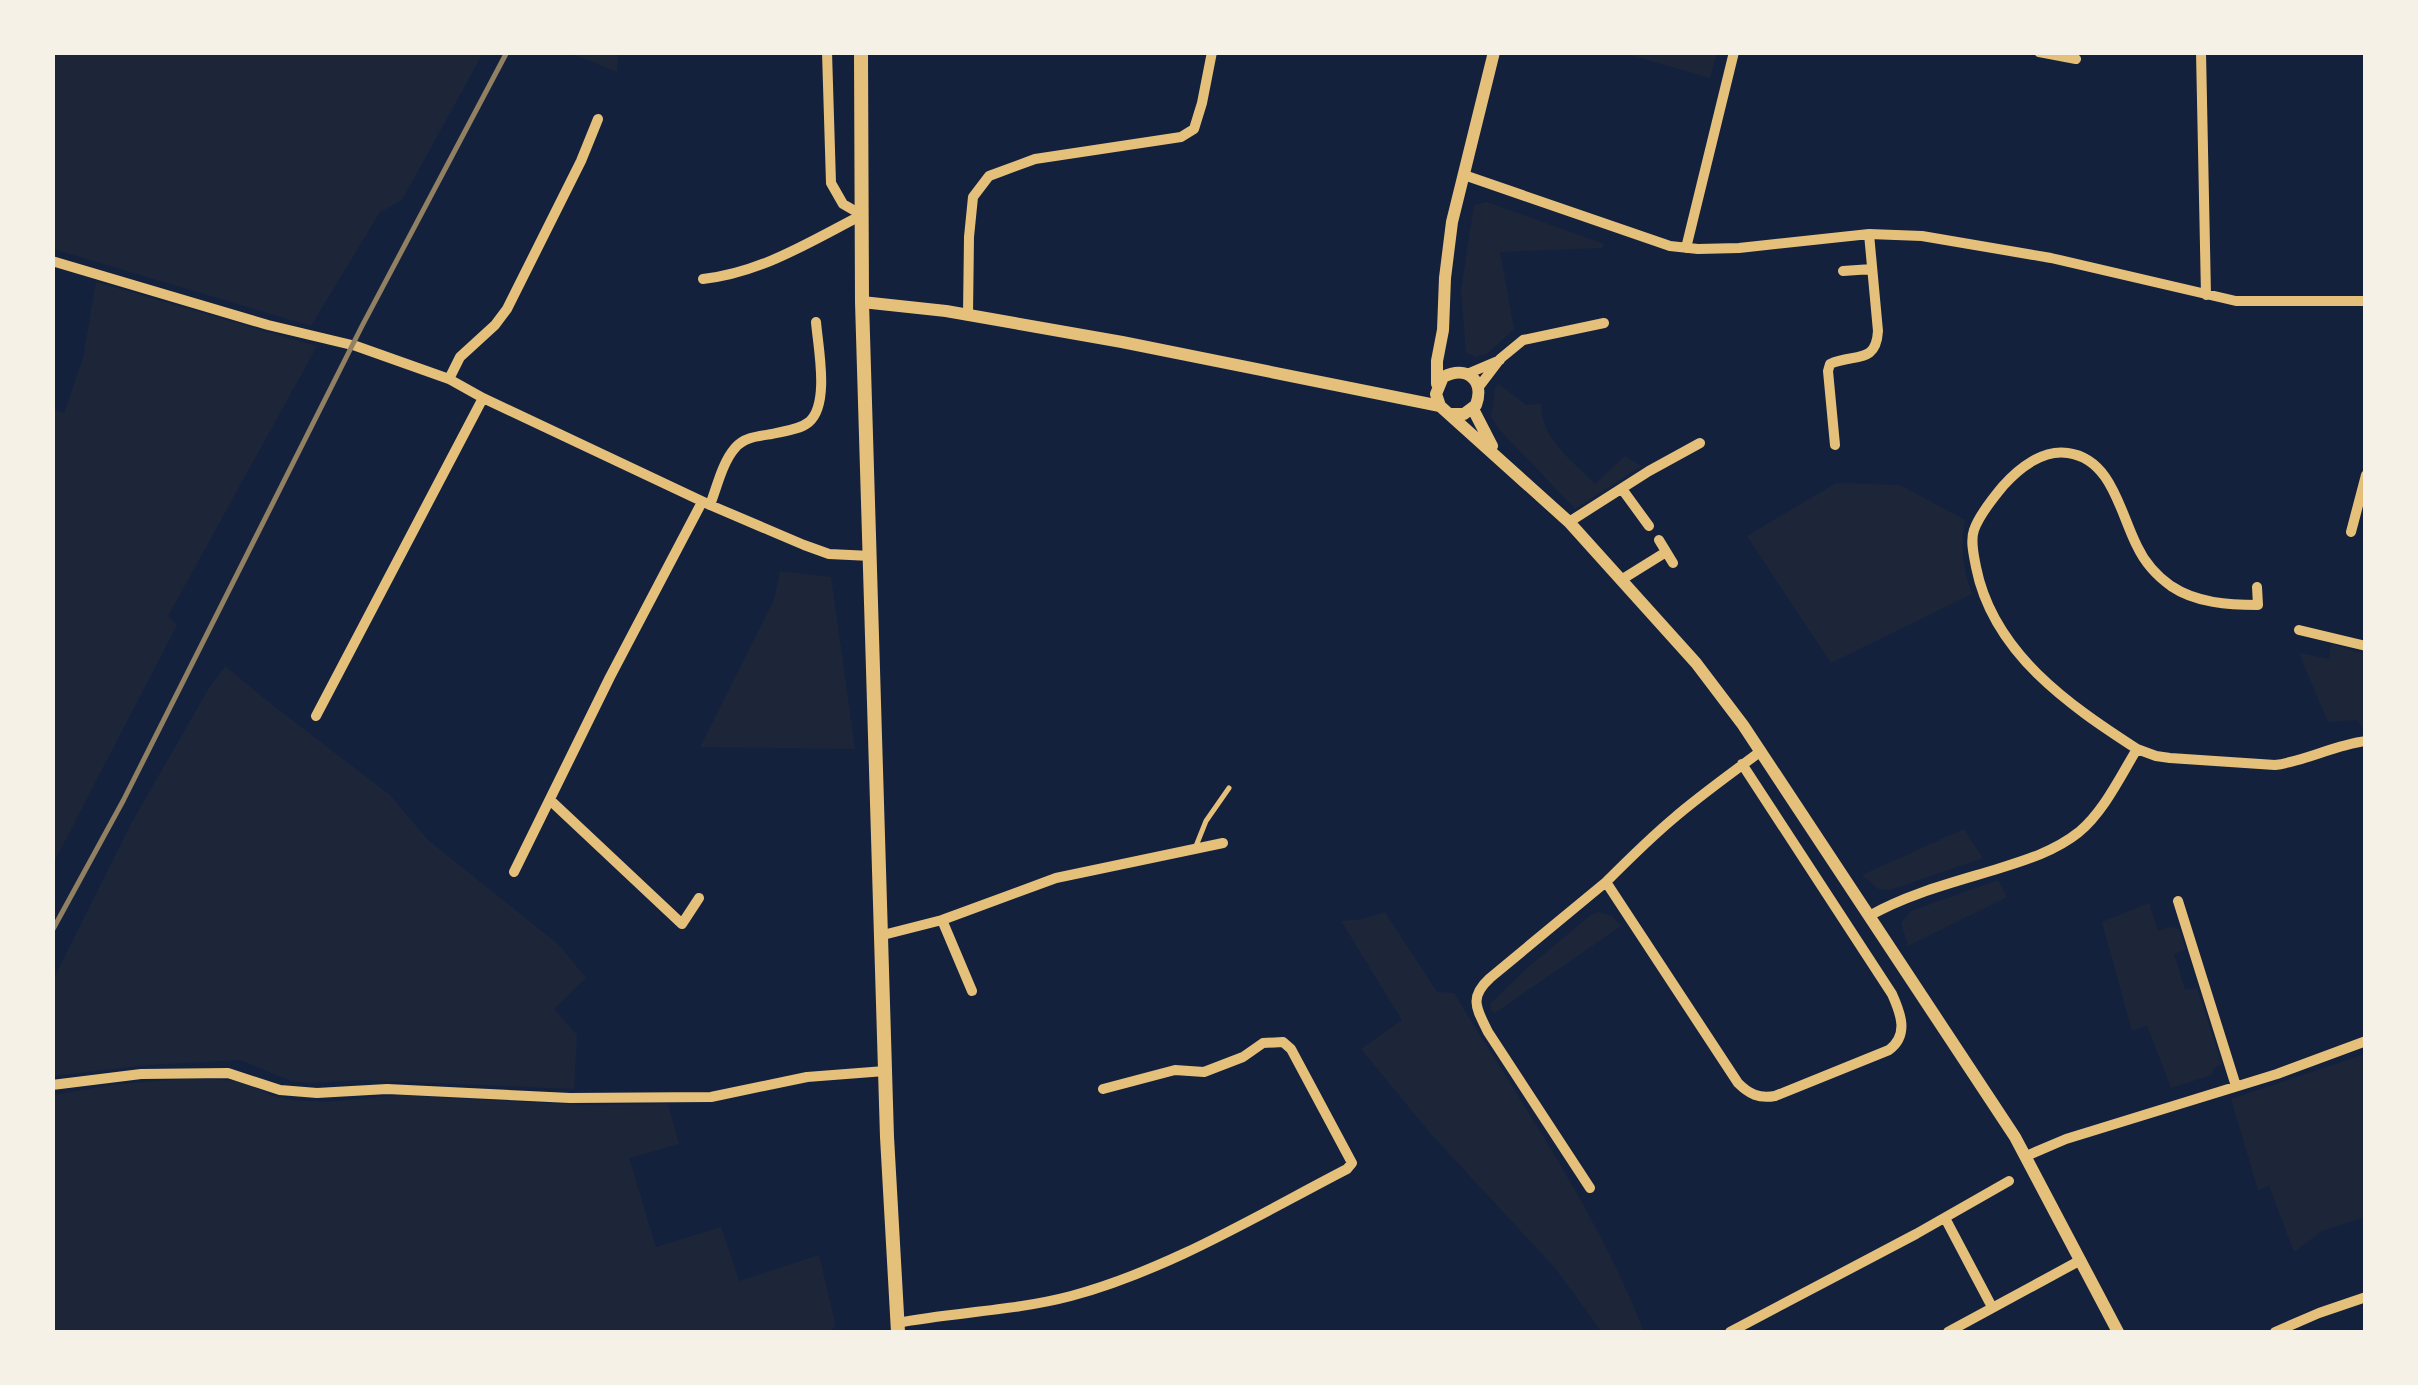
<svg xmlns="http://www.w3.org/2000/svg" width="2418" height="1385" font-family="'Open Sans',sans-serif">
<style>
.green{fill:#1d2539}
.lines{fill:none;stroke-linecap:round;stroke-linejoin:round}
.service{stroke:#e5c07b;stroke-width:5}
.minor{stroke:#e5c07b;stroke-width:10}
.tertiary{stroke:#e5c07b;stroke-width:12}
.secondary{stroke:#e5c07b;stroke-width:14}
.rail{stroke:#918062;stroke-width:5}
</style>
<rect width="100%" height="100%" fill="#14213d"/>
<!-- green -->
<path class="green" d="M52,53L53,52L483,53L402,200L380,212L311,326L53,249Z
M571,53H618L617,72Z
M1623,53H1717L1710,78Z
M1487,202L1604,244L1603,248L1500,252L1514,329L1487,354L1475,357L1466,352L1461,290L1474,205Z
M96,282L317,346L168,616L177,625L53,864V409L64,413L83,358Z
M1499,384L1526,405L1541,404C1542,441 1571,459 1595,484L1625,456L1642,466L1575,509L1499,429L1491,417L1495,388Z
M1836,483L1900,485L1965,520C1960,547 1963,568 1972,594L1831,663L1747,536Z
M780,571L831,577L855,749L700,747L774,600Z
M2331,644L2365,654V732L2357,720L2328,722L2299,653L2329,659Z
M225,666L275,707L390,795L428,840L559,945L586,978L554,1009L577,1035L574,1089L363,1080L310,1083L291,1081L240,1060L148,1065L53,1076V980L132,822L209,688Z
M1964,829L1983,858L1890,890L1878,889L1862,875Z
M1998,880L2007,897L1908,946L1901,923L1911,911Z
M2149,903L2158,931L2170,927L2179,929L2186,950L2174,954L2185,990L2197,988L2222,1064L2214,1068L2212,1075L2171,1088L2147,1025L2132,1031L2102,922Z
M1385,912L1437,992L1454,993C1521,1103 1597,1211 1644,1332H1602L1555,1268L1430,1133L1361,1049L1402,1020L1341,921L1363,919Z
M1598,912L1612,916L1621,926L1495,1013L1491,1010L1490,1004L1526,969L1592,914Z
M2365,1054V1217L2322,1231L2294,1252L2269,1186L2258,1190L2231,1099Z
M195,1078L240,1081L273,1096L293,1100L327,1102L397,1095L584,1105L668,1104L679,1144L629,1158L656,1247L721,1227L739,1281L819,1255L836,1327L828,1332H53V1095L111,1085Z"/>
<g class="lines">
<!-- service -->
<path class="service" d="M1196,846L1206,821L1229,788"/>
<!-- minor -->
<path class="minor" d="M827,52L831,183L843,204L862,215
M2039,52L2076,59
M2201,52L2206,295
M1464,175L1670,246L1698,249L1739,248L1869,234L1922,236L2051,258L2236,301H2366
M1686,248L1734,52
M52,261L268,325L356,346L449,379L483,398L710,505L804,545L829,554L871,556
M1843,271L1872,269
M703,279C761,273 811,241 862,215
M968,314L969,237L973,197L989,176L1035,159L1181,137L1194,129L1202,103L1212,52
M1467,374L1500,360
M449,379L460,357L495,325L507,309L581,161L598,119
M1478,388L1500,359L1523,340L1604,323
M1835,445L1828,371L1830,364C1854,353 1876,365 1878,331L1869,234
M1622,489L1649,526
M710,505C717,487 722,463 735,448C744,437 759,436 772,434C784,431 799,430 809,422C830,404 818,347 816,322
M1569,522L1649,471L1700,443
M2351,532L2366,475
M1659,540L1673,563
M1621,580L1666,552
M2299,630L2366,646
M316,716L483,398
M2137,749L2156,756L2170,758L2275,765C2306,761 2334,745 2366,741
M1742,764L1892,994C1901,1014 1909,1035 1889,1050L1775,1096C1759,1099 1749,1094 1738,1083L1606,882C1628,860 1650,838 1674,818C1702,794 1732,773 1761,751
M550,800L682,924L699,898
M514,872L610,677L702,502
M2178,901L2236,1086
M1869,916C1908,894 1951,883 1994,870C2023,861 2054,852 2079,832C2104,811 2120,777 2137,749C2069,705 1993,653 1976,567C1974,556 1970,541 1974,530C1979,515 1993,498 2003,486C2019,468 2043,449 2068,453C2112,459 2120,513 2137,546C2144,561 2157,576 2171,586C2196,603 2229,605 2258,605L2257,587
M942,920L972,991
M883,935L942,920L1056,878L1223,843
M52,1085L141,1074L228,1073L280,1090L317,1093L387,1089L570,1098L711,1097L807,1077L885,1071
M2026,1156L2066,1139L2277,1074L2366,1041
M1590,1188L1488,1032C1477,1009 1468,998 1490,978L1606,882
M1945,1218L1992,1307
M897,1323C955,1312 1014,1311 1071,1296C1168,1270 1258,1215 1347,1169L1352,1163L1291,1049L1283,1042L1263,1043L1243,1057L1204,1072L1175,1070L1103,1089
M1730,1332L1916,1234L2009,1181
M1948,1332L2079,1261
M2275,1332L2319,1313L2366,1297"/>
<!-- tertiary -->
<path class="tertiary" d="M862,302L946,311L1122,342L1440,406
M1437,384V361L1443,330L1445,278L1452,222L1494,52
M1473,409L1492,446
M1451,414H1464L1476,405C1485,380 1467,365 1443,377L1436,394L1440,406L1569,522L1696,663L1743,725L2015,1137L2118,1332"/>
<!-- secondary -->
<path class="secondary" d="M861,52L862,302L887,1137L898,1332"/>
<!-- rail -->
<path class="rail" d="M52,931L123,801L362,326L507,52"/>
</g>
<!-- border -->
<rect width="2418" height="1385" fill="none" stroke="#f6f1e7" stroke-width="110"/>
</svg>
